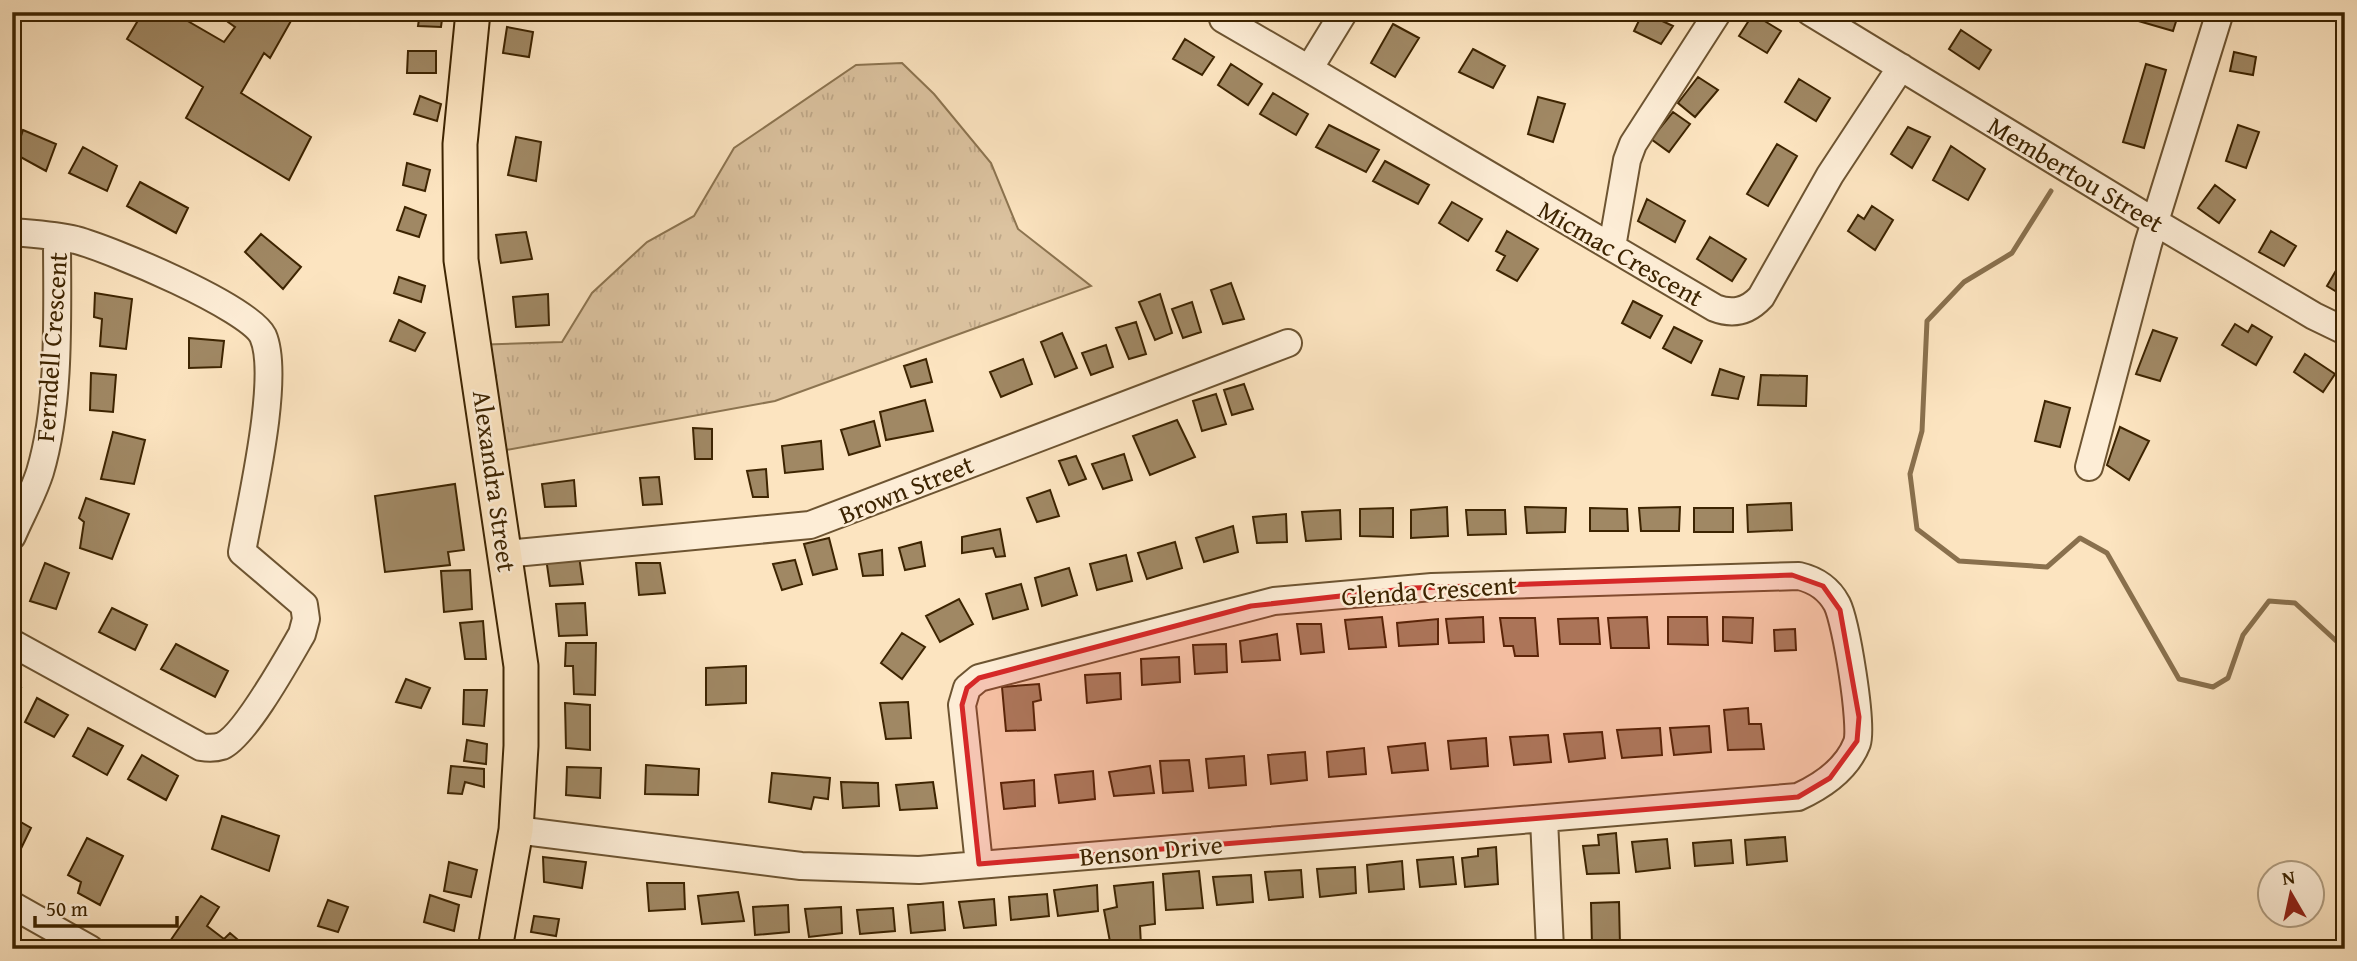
<svg xmlns="http://www.w3.org/2000/svg" width="2357" height="961" font-family="'Gentium Book Plus',serif">
<style>
.park{fill:url(#park-tufts);stroke:#8c7450;stroke-width:2}
.lines{fill:none;stroke-linecap:round;stroke-linejoin:round}
.stream{stroke:#89704d;stroke-width:5}
.building{fill:#a08864;stroke:#3d2401;stroke-width:2}
.minor-casing{stroke:#6d5431;stroke-width:30}
.major-casing{stroke:#3d2401;stroke-width:37}
.minor{stroke:#fdedd6;stroke-width:26}
.major{stroke:#fce4c0;stroke-width:33}
.marked{fill:#d62828;fill-opacity:0.2;stroke:#d62828;stroke-width:5;stroke-linejoin:round}
.labels{text-anchor:middle;dominant-baseline:central;stroke-width:5;stroke-linejoin:round;paint-order:stroke}
.street-label{font-size:26px;fill:#3d2401;stroke:#fdedd6}
</style>
<defs>
<pattern id="park-tufts" width="24" height="20" patternUnits="userSpaceOnUse" patternTransform="scale(1.75)"><rect width="24" height="20" fill="#dcc3a0"/><path d="M3 7l-1-3M5 7V3M7 7l1-3M15 17l-1-3M17 17v-4M19 17l1-3" fill="none" stroke="#bea788"/></pattern>
</defs>
<rect width="100%" height="100%" fill="#fce4c0"/>
<filter id="stains"><feTurbulence type="fractalNoise" baseFrequency=".00286" numOctaves="4"/><feColorMatrix values="0 0 0 0 .2 0 0 0 0 .09 0 0 0 0 .02 0 0 0 .5 -.17"/></filter>
<radialGradient id="worn" r=".72"><stop offset=".6" stop-color="#630" stop-opacity="0"/><stop offset="1" stop-color="#630" stop-opacity=".3"/></radialGradient>
<!-- park -->
<path class="park" d="M902,63L934,94L991,163L1018,229L1091,286L775,401L490,453L471,345L562,342L592,293L647,242L694,216L734,148L856,65Z"/>
<g class="lines">
<!-- stream -->
<path class="stream" d="M2051,191L2012,253L1964,282L1927,321L1922,431L1910,474L1917,529L1959,561L2047,567L2080,538L2107,553L2179,679L2213,687L2228,678L2243,635L2269,601L2295,603L2345,649"/>
</g>
<!-- building -->
<path class="building" d="M143,12H172L224,42L235,27L228,22L234,12H296L270,58L264,53L241,93L311,137L289,180L186,118L203,87L127,39Z
M420,12H443L441,27L418,26Z
M1643,12L1673,26L1661,44L1634,31Z
M2137,12H2179L2173,31L2135,20Z
M1753,14L1781,31L1767,53L1739,36Z
M1393,24L1419,38L1395,77L1371,63Z
M507,27L533,32L529,57L503,53Z
M1961,30L1991,50L1979,69L1949,49Z
M1185,39L1214,57L1202,75L1173,59Z
M1473,49L1505,66L1493,88L1459,72Z
M408,51H436V73H407Z
M2234,52L2256,57L2253,75L2230,71Z
M1231,64L1262,84L1248,105L1218,85Z
M2146,64L2166,70L2144,148L2123,142Z
M1698,77L1718,90L1695,117L1678,103Z
M1799,79L1830,98L1816,121L1785,102Z
M1273,93L1308,114L1296,135L1260,114Z
M420,96L441,104L437,121L414,114Z
M1538,97L1565,104L1553,142L1528,134Z
M1673,112L1690,124L1669,152L1651,139Z
M1329,125L1379,150L1366,172L1316,147Z
M2238,125L2259,132L2246,168L2226,161Z
M1908,127L1930,137L1912,168L1891,154Z
M23,130L56,144L46,171L15,154Z
M516,137L541,142L536,181L508,175Z
M1777,144L1797,156L1768,206L1747,194Z
M1951,146L1985,169L1968,200L1933,180Z
M83,147L117,166L107,191L69,173Z
M1385,161L1429,185L1418,204L1373,181Z
M407,163L430,170L425,191L403,185Z
M140,182L188,208L176,233L127,206Z
M2215,185L2235,200L2219,223L2198,208Z
M1647,199L1685,221L1675,242L1638,221Z
M1452,202L1482,219L1468,241L1439,223Z
M1872,206L1893,220L1875,250L1848,231L1858,215L1864,219Z
M405,207L426,215L419,237L397,230Z
M1507,231L1538,249L1517,281L1497,270L1505,256L1496,251Z
M2271,231L2296,246L2284,266L2259,252Z
M526,232L532,259L501,263L496,235Z
M261,234L301,267L283,289L245,252Z
M1710,237L1746,259L1732,281L1697,259Z
M2338,267L2345,271V297L2327,286Z
M399,277L425,286L421,302L394,293Z
M1231,283L1244,319L1223,324L1211,290Z
M95,293L132,299L126,349L100,346L102,319L94,317Z
M548,294L549,325L516,327L513,297Z
M1160,294L1172,333L1155,340L1139,302Z
M1633,301L1662,316L1650,338L1622,323Z
M1192,302L1201,332L1183,338L1172,309Z
M399,320L425,333L415,351L390,341Z
M1136,322L1146,354L1129,359L1116,328Z
M2235,324L2248,332L2252,325L2272,337L2256,365L2222,345Z
M1674,327L1702,341L1691,363L1663,348Z
M2153,330L2177,338L2160,381L2136,374Z
M1062,333L1077,368L1055,377L1041,342Z
M189,338L224,341L221,367L189,368Z
M1106,345L1113,367L1091,375L1082,353Z
M2305,354L2335,374L2323,392L2294,372Z
M926,359L932,382L911,387L904,366Z
M1023,359L1032,384L1001,397L990,372Z
M1720,369L1744,377L1738,399L1712,395Z
M91,373L116,375L113,412L90,410Z
M1761,375L1807,376L1806,406L1758,405Z
M1244,384L1253,409L1232,415L1224,390Z
M1216,394L1226,424L1202,431L1193,401Z
M925,400L933,431L886,440L880,412Z
M2045,401L2070,408L2060,447L2035,441Z
M1177,420L1195,457L1150,475L1133,436Z
M874,421L880,446L849,455L841,430Z
M2120,427L2149,441L2129,480L2107,465Z
M693,428L712,429V459H695Z
M113,432L145,440L134,484L101,479Z
M821,441L823,469L785,473L782,446Z
M1124,454L1132,480L1103,489L1092,464Z
M1076,456L1086,479L1069,485L1059,461Z
M766,469L768,497H753L747,471Z
M659,477L662,504L643,505L640,478Z
M574,480L576,506L545,507L542,484Z
M455,484L464,550L448,552L450,565L385,572L375,496Z
M1050,490L1059,516L1037,522L1027,498Z
M86,498L129,514L112,559L80,548L84,522L79,518Z
M1791,503L1792,530L1748,532L1747,505Z
M1447,507L1448,536L1411,538V510Z
M1525,507L1566,508L1565,532L1527,533Z
M1680,507L1679,531H1641L1639,508Z
M1393,508V537L1360,536V509Z
M1590,508L1627,509L1628,531H1590Z
M1694,508H1733V532H1694Z
M1340,510L1341,539L1306,541L1302,512Z
M1466,510H1505L1506,534L1468,535Z
M1286,514L1287,542L1257,543L1253,517Z
M1233,526L1238,552L1204,562L1196,538Z
M1000,529L1005,556L996,557L993,548L962,553V537Z
M829,538L837,569L813,575L804,544Z
M921,542L925,566L905,570L899,548Z
M1175,542L1182,568L1147,579L1138,553Z
M882,550L883,575L863,576L859,554Z
M1126,555L1132,581L1097,590L1090,564Z
M579,556L583,584L550,586L546,558Z
M795,560L802,584L782,590L773,564Z
M45,563L69,573L56,609L30,601Z
M636,563H660L665,593L639,595Z
M1069,568L1077,595L1042,606L1035,578Z
M470,570L472,609L444,612L441,571Z
M1021,584L1028,609L993,619L986,594Z
M959,599L973,624L940,642L926,616Z
M585,603L587,635L559,636L556,604Z
M112,608L147,625L135,650L99,632Z
M1382,617L1386,647L1349,649L1345,620Z
M1483,617L1484,642L1449,643L1446,619Z
M1647,617L1649,648H1611L1608,618Z
M1668,617H1707L1708,645L1668,644Z
M1723,617L1753,618L1752,643L1723,641Z
M1500,618H1535L1538,656H1515L1513,646H1504Z
M1598,618L1600,644H1560L1558,619Z
M1438,619V644L1399,646L1397,623Z
M483,621L486,659H465L460,623Z
M1297,624H1321L1324,652L1301,654Z
M1795,629L1796,650L1775,651L1774,630Z
M902,633L925,647L902,679L881,663Z
M1277,634L1280,660L1242,662L1240,641Z
M566,643H596L595,695L574,694L573,666H565Z
M176,644L228,671L215,697L161,669Z
M1226,644L1227,672L1195,674L1193,645Z
M1179,657L1180,682L1142,685L1141,659Z
M746,666V703L706,705V668Z
M1120,673L1121,699L1087,703L1085,675Z
M406,679L430,688L421,708L396,702Z
M12,683L21,688L12,704Z
M1039,684L1041,700L1033,702L1035,730L1006,731L1002,687Z
M464,690H487L484,726L463,724Z
M37,698L68,715L54,737L25,722Z
M908,702L911,738L886,739L880,703Z
M565,703L590,705V750L566,748Z
M1748,708L1749,724H1761L1764,749L1728,750L1724,710Z
M1709,726L1711,752L1674,755L1670,728Z
M88,728L123,746L107,775L73,756Z
M1660,728L1662,755L1622,758L1617,730Z
M1602,732L1605,758L1569,762L1564,734Z
M1548,735L1551,762L1514,765L1510,737Z
M1486,738L1488,766L1451,769L1448,741Z
M467,740L487,744L486,764L464,761Z
M1425,743L1428,770L1392,773L1388,747Z
M1364,748L1366,774L1329,777L1327,752Z
M1305,752L1307,780L1271,784L1268,755Z
M142,755L178,776L166,800L128,779Z
M1244,756L1246,785L1209,788L1206,759Z
M1189,760L1193,791L1163,793L1160,761Z
M646,765L699,769L698,795L645,794Z
M451,766L484,769V787L465,782L462,794L448,793Z
M1150,766L1154,793L1114,796L1109,772Z
M567,767L601,768L600,798L566,795Z
M1093,771L1095,799L1059,803L1055,775Z
M772,773L830,778L828,799L814,797L811,809L769,802Z
M1034,780L1035,806L1004,809L1001,783Z
M841,782L878,783L879,806L843,808Z
M933,782L937,808L900,810L896,785Z
M222,816L279,836L269,871L212,849Z
M12,817L31,828L16,859L12,857Z
M1616,833L1619,873L1587,874L1583,846L1599,845L1598,835Z
M1785,837L1787,861L1747,865L1745,840Z
M87,838L123,856L100,905L78,893L81,882L68,875Z
M1667,839L1670,868L1636,872L1632,842Z
M1731,840L1733,863L1695,866L1693,843Z
M1496,847L1498,884L1465,887L1462,858L1478,856V849Z
M543,857L586,862L582,888L544,882Z
M1453,857L1456,884L1420,887L1417,860Z
M1402,861L1404,889L1369,892L1367,865Z
M449,862L477,870L471,897L444,891Z
M1355,867L1356,893L1320,897L1317,869Z
M1301,870L1303,897L1269,900L1265,872Z
M1199,871L1203,908L1166,910L1163,874Z
M1251,875L1253,902L1217,905L1213,877Z
M1153,882L1155,924L1140,926L1141,946L1111,947L1104,910L1117,907L1114,886Z
M647,883H684L685,909L649,911Z
M1097,885L1098,911L1058,916L1054,890Z
M738,892L744,921L702,924L698,896Z
M1047,894L1049,916L1011,920L1009,897Z
M430,895L459,905L454,931L424,922Z
M201,896L219,907L207,926L224,939L230,933L244,945L242,949L166,947Z
M994,899L996,925L964,928L959,902Z
M328,900L348,907L338,932L318,926Z
M943,902L945,930L911,933L908,905Z
M1619,902L1620,945L1592,946L1591,903Z
M788,905L789,932L755,935L753,907Z
M841,907L842,933L809,937L805,909Z
M893,908L895,931L860,934L857,910Z
M534,916L559,919L556,936L531,932Z"/>
<g class="lines">
<defs>
<path id="minor" d="M1344,12L1309,69L1715,308C1733,315 1748,311 1761,297L1830,175L1901,67
M1810,12L2155,222L2314,316L2345,331
M1223,19L1309,69
M12,232C34,234 55,235 76,240C110,249 249,307 263,336C281,377 250,506 242,552L304,605L306,619L302,634C288,658 245,736 222,746C216,748 207,748 201,747L12,643
M1612,247L1627,160L1633,144L1718,12
M2089,467L2148,244L2220,12
M12,536C21,515 33,494 40,472C61,402 57,310 57,237
M505,554L810,525L1288,343
M1544,819L1550,949
M516,830L801,866L919,870L1798,797C1822,786 1847,769 1857,743C1863,725 1846,622 1837,604C1829,589 1816,580 1799,576L1432,587L1274,601L979,678L967,688L962,705L979,864
M12,905L90,949"/>
<path id="major" d="M473,12L460,144L461,260L521,666V746L516,830L495,949"/>
</defs>
<!-- minor casing -->
<use href="#minor" class="minor-casing"/>
<!-- major casing -->
<use href="#major" class="major-casing"/>
<!-- minor -->
<use href="#minor" class="minor"/>
<!-- major -->
<use href="#major" class="major"/>
</g>
<!-- marked area -->
<path class="marked" d="M1792,575L1823,586L1840,610L1859,717L1857,741L1830,778L1798,797L979,864L962,705L967,688L979,678L1251,606L1413,588Z"/>
<g class="labels">
<!-- street labels -->
<g class="street-label">
<text transform="translate(2076 174) rotate(31)">Membertou Street</text>
<text transform="translate(1621 253) rotate(30)">Micmac Crescent</text>
<text transform="translate(51 347) rotate(-86)">Ferndell Crescent</text>
<text transform="translate(495 481) rotate(82)">Alexandra Street</text>
<text transform="translate(906 489) rotate(-22)">Brown Street</text>
<text transform="translate(1429 590) rotate(-4)">Glenda Crescent</text>
<text transform="translate(1151 850) rotate(-5)">Benson Drive</text>
</g>
</g>
<!-- margin -->
<rect width="2357" height="961" fill="none" stroke="#fce4c0" stroke-width="42"/>
<rect x="14" y="14" width="2329" height="933" fill="none" stroke="#3d2401" stroke-width="3.5"/>
<rect x="21" y="21" width="2315" height="919" fill="none" stroke="#3d2401" stroke-width="2"/>
<!-- north arrow -->
<g transform="translate(2291 894) rotate(351)"><circle r="33" fill="#fdedd6" stroke="#b09d81" stroke-width="2"/>
<path d="M0-5L12 26L0 18L-12 26Z" fill="#8f2418"/>
<text y="-10" font-size="19" font-weight="bold" text-anchor="middle" fill="#3d2401">N</text>
</g>
<!-- scale -->
<path d="M35 916v10h142v-10" fill="none" stroke="#3d2401" stroke-width="3.5"/>
<text x="46" y="916" font-size="21" fill="#3d2401" stroke="#fdedd6" stroke-width="5" paint-order="stroke">50 m</text>
<rect width="100%" height="100%" filter="url(#stains)"/>
<rect width="100%" height="100%" fill="url(#worn)"/>
</svg>
